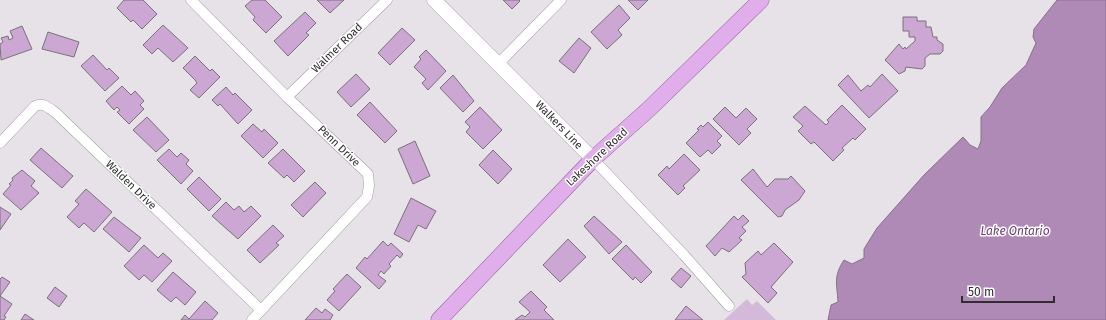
<svg xmlns="http://www.w3.org/2000/svg" width="1106" height="320" font-family="'Fira Sans',sans-serif">
<style>
.green{fill:#d5b9da}
.water{fill:#af8ab6;stroke:#896e8e}
.building{fill:#cda7d4;stroke:#777378}
.lines{fill:none;stroke-linecap:round;stroke-linejoin:round}
.minor-casing{stroke:#a29ea3;stroke-width:11}
.secondary-casing{stroke:#a29ea3;stroke-width:15}
.primary-casing{stroke:#955e9f;stroke-width:17}
.minor{stroke:#fff;stroke-width:10}
.secondary{stroke:#fff;stroke-width:14}
.primary{stroke:#e0aeea;stroke-width:16}
.labels{text-anchor:middle;dominant-baseline:central;stroke-width:3;stroke-linejoin:round;paint-order:stroke}
.street-label{font-size:11px;fill:#2f2d2f;stroke:#fff}
.water-label{font-size:12px;font-style:italic;fill:#6c3b75;stroke:#fff}
</style>
<rect width="100%" height="100%" fill="#e6e2e7"/>
<!-- green -->
<path class="green" d="M747,299L752,305L757,301L776,320H724Z"/>
<!-- water -->
<path class="water" d="M1057,0H1106V320H828L831,305L838,302C837,284 833,277 844,260L852,264L864,258V249L877,228L924,175L963,137L970,145L978,149L981,141V117L990,107L1002,88L1026,65L1036,43L1033,37L1034,29Z"/>
<!-- building -->
<path class="building" d="M124,0H143L157,14L142,29L133,20L131,22L117,8Z
M252,0H265L282,17L266,33L253,20L255,17L245,6Z
M317,0H344L330,13Z
M503,0H519L520,1L512,9Z
M628,0H648L638,10Z
M619,5L630,18L618,30L622,35L607,49L591,32Z
M305,12L316,23L306,33L309,35L288,56L274,41Z
M903,17H917V21H926V27H931L933,37H937V40L943,44V51L940,54H930L925,58V66L922,69L906,67L905,71L899,74L885,60L899,44L903,49L905,47L906,49L915,41V37H909V31H903Z
M163,25L188,48L173,62L158,48L152,54L143,45Z
M22,26L32,49L1,60L0,44L3,42L1,38L8,36L9,40L13,38L10,31Z
M402,28L415,40L390,65L378,53Z
M48,32L79,42L74,57L42,49Z
M579,38L591,48L574,73L559,61Z
M426,50L446,71L428,90L422,83L426,79L414,67L421,59L419,57Z
M93,55L107,70L109,68L119,78L105,91L81,66Z
M195,56L210,71L212,69L220,77L199,98L190,90L197,83L195,80L183,68Z
M356,74L370,89L351,107L337,92Z
M882,74L898,91L869,118L838,85L848,75L861,91L868,85L870,87Z
M453,75L474,101L463,112L440,88Z
M122,86L131,95L135,91L144,101L140,105L144,109L129,124L117,112L120,110L117,107L114,110L106,101Z
M226,87L233,95L235,93L252,110L238,124L220,104L218,106L212,100Z
M370,102L397,131L385,143L357,115Z
M842,105L866,129L855,140L853,138L842,148L844,150L833,161L814,142L811,144L798,131L803,126L793,117L805,106L826,125L829,122L827,120Z
M480,107L502,130L483,149L466,132L470,127L465,122Z
M725,107L736,118L746,108L757,119L747,129L751,133L739,145L713,119Z
M147,117L169,140L156,152L133,130Z
M708,122L722,136L717,141L721,145L712,154L708,150L700,157L686,143L699,130L697,129L701,125L703,127Z
M253,124L262,132L264,129L278,143L263,158L241,136Z
M415,141L430,176L413,184L398,149Z
M41,148L73,176L62,188L30,160Z
M169,149L177,157L181,153L189,160L186,164L193,171L181,184L157,160Z
M283,149L305,171L294,182L287,175L284,178L268,163Z
M493,150L512,169L498,184L479,165Z
M684,154L700,170L683,186L685,188L678,195L658,175L667,166L669,169Z
M753,169L767,187L775,179H788L791,176L805,191L799,200L785,210L782,216L778,217L741,180Z
M22,170L35,181L31,186L39,193L21,210L3,194L11,185L9,184L13,180L12,178Z
M199,177L221,199L209,211L187,189Z
M315,182L326,193L303,217L291,205Z
M86,189L112,212L94,232L84,223L79,228L67,217L79,204L75,201Z
M411,198L436,211L426,229L418,225L409,242L394,234Z
M226,202L234,210L239,206L244,212L251,206L261,216L238,239L212,216Z
M0,207L11,214L0,230Z
M743,215L749,221L742,227L746,231L739,238L742,240L729,252L722,248L715,256L706,246L734,216L738,220Z
M594,216L622,242L609,254L584,226Z
M114,217L141,238L129,252L103,229Z
M273,225L284,236L276,243L279,245L260,263L247,250Z
M568,239L586,257L560,282L543,265Z
M383,241L388,246L391,243L403,254L400,258L397,255L389,264L391,266L384,274L381,271L378,275L386,281L379,289L356,268L365,257L367,259Z
M774,243L793,262L771,287L777,293L768,303L742,277L746,274L745,263L758,251L761,255Z
M144,245L158,258L163,253L172,261L152,282L144,275L139,280L124,266Z
M626,245L652,272L641,283L635,277L633,280L612,259Z
M681,268L691,276L681,288L671,279Z
M173,272L196,292L185,305L176,297L171,302L157,290Z
M347,274L361,287L339,311L327,300L335,291L333,289Z
M2,277L10,282L0,296L12,304L4,316L6,317L4,320H0V279Z
M55,287L67,296L59,307L47,298Z
M531,291L547,307L544,310L554,320H515L522,315L525,317L530,312L519,302Z
M205,301L218,313L212,320H181L185,315L189,319Z
M686,306L703,320H675Z
M316,308L322,313L325,309L333,315L330,320H305Z
M25,314L34,320H21Z"/>
<g class="lines">
<defs>
<path id="minor" d="M191,0L287,97L368,174L369,186L367,197L252,320
M499,63L561,0
M287,97L387,0
M0,143L35,106C43,102 49,108 56,113L261,310
M593,159L684,255L729,306"/>
<path id="secondary" d="M434,0L593,159"/>
<path id="primary" d="M439,320L593,159L649,109L761,0"/>
</defs>
<!-- minor casing -->
<use href="#minor" class="minor-casing"/>
<!-- secondary casing -->
<use href="#secondary" class="secondary-casing"/>
<!-- primary casing -->
<use href="#primary" class="primary-casing"/>
<!-- minor -->
<use href="#minor" class="minor"/>
<!-- secondary -->
<use href="#secondary" class="secondary"/>
<!-- primary -->
<use href="#primary" class="primary"/>
</g>
<g class="labels">
<!-- street labels -->
<g class="street-label">
<text transform="translate(337 48) rotate(-44)">Walmer Road</text>
<text transform="translate(559 125) rotate(46)">Walkers Line</text>
<text transform="translate(339 146) rotate(44)">Penn Drive</text>
<text transform="translate(597 157) rotate(-43)">Lakeshore Road</text>
<text transform="translate(131 185) rotate(44)">Walden Drive</text>
</g>
<!-- water labels -->
<g class="water-label">
<text x="1015" y="231">Lake Ontario</text>
</g>
</g>
<!-- scale -->
<path d="M962 296v6h92v-6" fill="none" stroke="#2f2d2f" stroke-width="2"/>
<text x="968" y="296" font-size="12" fill="#2f2d2f" stroke="#ffffff" stroke-width="3" paint-order="stroke">50 m</text>
</svg>
